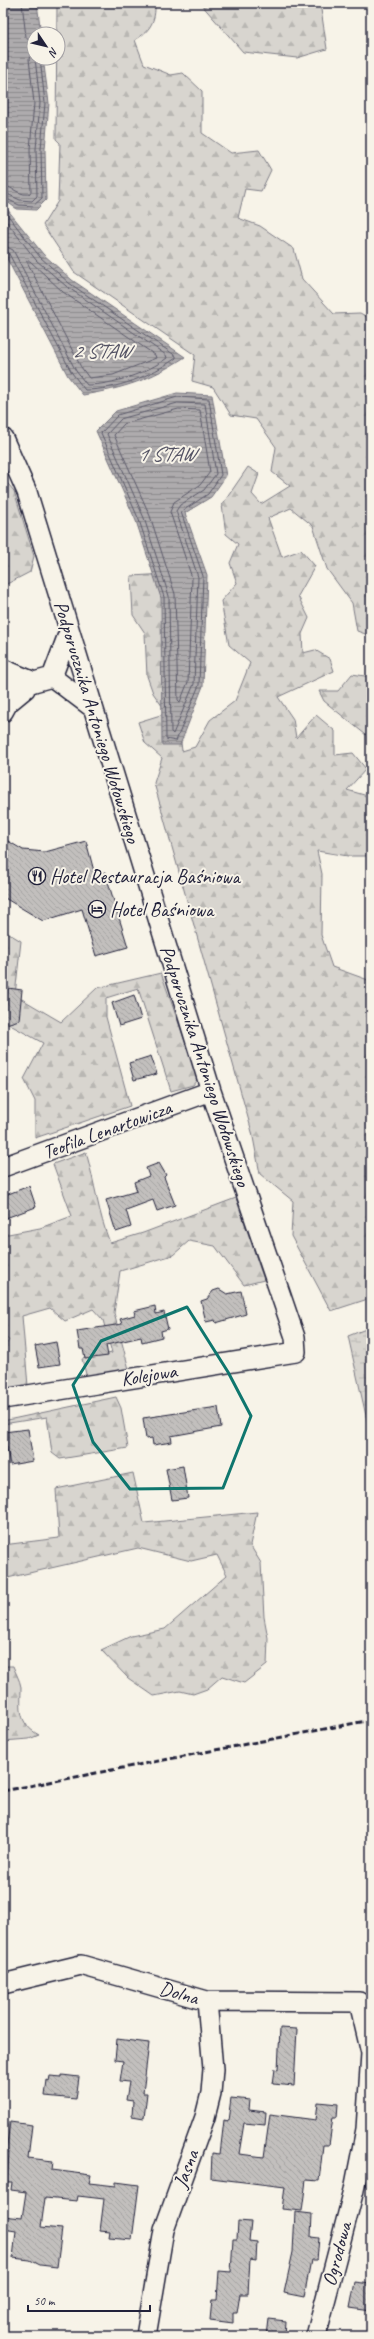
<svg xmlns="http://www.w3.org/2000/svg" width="374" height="2339" font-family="Caveat,sans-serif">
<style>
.forest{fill:url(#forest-firs);stroke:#7d7c85}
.wetland{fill:url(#wetland-marsh);stroke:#7d7c85}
.water{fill:url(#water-rules);stroke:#76747f}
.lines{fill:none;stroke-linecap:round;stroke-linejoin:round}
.shore{stroke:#5a5969;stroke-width:1}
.building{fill:url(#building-back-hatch);stroke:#22223b}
.street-casing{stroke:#22223b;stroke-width:22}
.street{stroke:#f7f3e8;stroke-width:19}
.rail{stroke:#22223b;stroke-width:3;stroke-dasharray:6 3;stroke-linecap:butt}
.marked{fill:none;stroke:#0f766e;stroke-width:3;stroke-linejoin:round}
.labels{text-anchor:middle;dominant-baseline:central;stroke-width:4;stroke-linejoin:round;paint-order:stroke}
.street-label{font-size:20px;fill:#22223b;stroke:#f7f3e8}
.poi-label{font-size:20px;fill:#22223b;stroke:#f7f3e8;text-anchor:start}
.water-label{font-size:21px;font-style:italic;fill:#535263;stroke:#f7f3e8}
</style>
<defs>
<pattern id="forest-firs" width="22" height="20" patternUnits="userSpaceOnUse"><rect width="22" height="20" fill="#d8d5cf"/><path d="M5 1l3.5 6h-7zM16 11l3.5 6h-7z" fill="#b9b7b3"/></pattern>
<pattern id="wetland-marsh" width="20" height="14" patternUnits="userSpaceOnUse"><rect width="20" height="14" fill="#d8d5cf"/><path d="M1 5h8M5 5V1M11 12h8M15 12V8" fill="none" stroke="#b9b7b3"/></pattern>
<pattern id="water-rules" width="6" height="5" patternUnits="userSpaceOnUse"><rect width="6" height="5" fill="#aeabad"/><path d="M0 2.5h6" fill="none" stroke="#8d8b8e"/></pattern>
<pattern id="building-back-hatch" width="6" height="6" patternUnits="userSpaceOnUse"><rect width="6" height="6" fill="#c2bfbd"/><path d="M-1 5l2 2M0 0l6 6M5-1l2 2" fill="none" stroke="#a6a4a3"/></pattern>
</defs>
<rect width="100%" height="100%" fill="#f7f3e8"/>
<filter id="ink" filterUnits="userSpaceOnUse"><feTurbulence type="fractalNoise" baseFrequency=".025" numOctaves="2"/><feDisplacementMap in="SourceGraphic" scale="8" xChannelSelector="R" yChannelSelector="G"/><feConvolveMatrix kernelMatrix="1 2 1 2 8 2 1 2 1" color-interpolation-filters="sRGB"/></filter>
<g filter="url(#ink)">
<!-- forest -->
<path class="forest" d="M57,3H155C156,21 150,31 135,40L144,64L171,75L183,73L202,91V133L231,153L259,150L271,170L261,191L245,189L238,218L260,226L294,249L302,279L334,314L360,313L371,319V636L357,631L352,603L327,569L313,526L291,508L268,518L282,557L301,550L315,566L298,596L309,618L302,634L303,653L315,650L330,659L334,671L278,697L293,719L296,738L316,715L335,731V755L353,753L366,769L347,790L371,797V856H348L317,851L322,874L321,935L332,967L371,981V1298L331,1311L291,1236L293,1201L260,1174L252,1132L154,783L162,758L145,743L138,722L167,713L153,693L147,676L145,633L133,615L131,576L168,574L175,693L182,751L195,747L210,720L235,701L250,663L229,645L221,601L237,583L230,563L238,544L226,534L222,505L248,467L259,474L252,494L261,504L290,486L272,472L276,447L256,419L231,415L213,387L192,381L195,355L74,272L43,225L58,201L60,143L56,139Z
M200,3H320L327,49L297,58L243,52Z
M3,478L14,491L34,556L30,572L3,586Z
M352,674L371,677V739L324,701L319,691H338Z
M3,930L21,941L15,995L61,1022L97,988L161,973L198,1078L193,1085L171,1091L138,988L106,998V1017L130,1106L35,1138V1101L24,1079L43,1043L3,1021Z
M86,1152C95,1183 98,1213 110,1243L143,1233L236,1198L264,1280L244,1285L215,1246L189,1241L173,1255L120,1271L114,1313L130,1373L87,1378L82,1359L112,1353L103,1320L93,1309L65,1321L50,1308L22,1316L28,1386L3,1390V1351L9,1340L3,1336V1235L40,1228L72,1216L53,1164Z
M116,1397L121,1408L128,1448L60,1459L52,1453L47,1417L3,1424V1421Z
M133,1473L144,1523L257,1512L250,1545L261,1563L264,1617L268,1638L267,1665L244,1683L222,1676L207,1689L193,1694L180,1691L154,1696L128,1678L101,1650L131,1636L165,1629L227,1575L217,1555L191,1561L138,1548L3,1579V1545L59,1538L56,1489Z
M3,1666H13C15,1672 20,1680 21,1687C21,1708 17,1723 39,1735L29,1739L3,1741Z"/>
<!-- wetland -->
<path class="wetland" d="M371,1327V1438L348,1336Z"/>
<!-- water -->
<path class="water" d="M3,3H37L41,34H34V58H43L49,103L45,149L46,200L36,210L17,209L3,199Z
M3,204L43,254L72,280L185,357C150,380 125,388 83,395L68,376L3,251Z
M177,393L212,395L226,476L211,497L185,513L207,575L203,686L180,745H162L161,598L136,521L96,431L116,411Z"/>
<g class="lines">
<!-- shore -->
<path class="shore" d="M3,186C13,186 21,198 31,193L30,149L34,103L29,59L33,47L26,37L22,3
M3,192L20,200L32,201L37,196L36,149L40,103L35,58
M3,197L19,205L33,206L42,198L41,149L45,103L40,58
M3,209L40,257L69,283L176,356V358C151,376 115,390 85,390L72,373L8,252L3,250
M3,217L36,260L66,286L166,355L167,358C147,373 112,385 87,385L76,371L13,250L3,245
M27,261H30L63,292L155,355L156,358L113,375L89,378L81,367Z
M178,397L209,399L221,475L208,494L181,512L203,576L199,685L176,741L166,739L164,597L139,520L101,433L118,415Z
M178,403L205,404L216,474L204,490L180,505L176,511L198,577L194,684L173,734L171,732L169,596L144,518L107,434L121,419Z
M179,409L200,410L210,472L200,485L174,502L170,512L192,578L188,682L180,702L178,700L175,594L150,516L114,435L124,424Z"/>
</g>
<!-- building -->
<path class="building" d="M3,838L23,850L45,852L86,841L95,875L105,872L128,947L96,956L82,909L43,921L3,897Z
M8,988L22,990L19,1020L3,1025Z
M134,995L141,1019L119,1026L112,1003Z
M151,1056L157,1074L134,1080L129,1063Z
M159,1163L166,1175L164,1177L175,1205L157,1211L153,1200L126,1210L131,1227L116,1232L106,1200L137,1191L134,1182L149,1176L146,1168Z
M29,1186L36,1207L3,1219V1196Z
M219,1289L227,1294L241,1291L246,1314L216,1323L215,1320L206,1322L201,1301L207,1299L213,1291Z
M155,1306L156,1314L164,1312L168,1329L161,1331L162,1337L142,1342L141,1337L106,1345L108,1356L85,1359L83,1349H80L77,1331L122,1324L120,1319L135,1315L134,1311Z
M56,1342L60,1364L39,1367L35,1346Z
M218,1407L221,1427L171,1436L172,1442L153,1445L152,1438L146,1439L143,1418Z
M28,1429L33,1461L10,1465L4,1432Z
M183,1466L188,1498L172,1500L166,1469Z
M280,2028L297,2029L294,2086L273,2084L275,2069L278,2070Z
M117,2039L149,2043L143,2093H147L144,2118L132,2116L133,2101L126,2100L129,2082L120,2081L123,2061L115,2060Z
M62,2075L79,2077L76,2099L45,2096L47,2080L49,2081L50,2076L62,2077Z
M231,2098L250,2100L249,2110L266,2112L265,2125L244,2123L239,2154L264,2157L270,2114L316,2120L318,2102L338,2104L337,2117H333L329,2145H323L319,2181L306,2180L302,2211L282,2209L285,2187L211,2178L212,2153L220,2154L224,2120L228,2121Z
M10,2122L32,2125L28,2158L53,2161L52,2170L91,2175L89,2183L116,2186V2182L139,2185L132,2240L109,2238L110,2232L100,2231L104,2199L78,2196L77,2201L45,2198L41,2227L62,2229L57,2267L40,2265L30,2260L13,2258L16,2231L3,2229V2216L22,2218L26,2192L11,2190L12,2182H7L9,2152H6Z
M295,2212L312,2214L311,2237L319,2238L317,2260H311L304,2297L284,2293L293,2252Z
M238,2221L251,2222L249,2241L257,2242L256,2260L250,2259L248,2294H240L237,2313H233V2323L210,2320L212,2300H217L219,2271L231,2272L233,2239H237Z
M355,2282L371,2284V2311L350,2308Z
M268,2319L286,2321L285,2336H266Z"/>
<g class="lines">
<defs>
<path id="street" d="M3,438L27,492L211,1091L295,1337L296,1352L3,1399
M3,669L34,682
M52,677L93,708
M3,693L34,682L52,677L69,632
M3,712L8,703L25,689
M3,1167L211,1091
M3,1984L81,1965L207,2001L359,2002L371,2053
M146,2336L164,2230L205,2117L211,2093L213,2069L207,2001
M316,2336L354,2190L366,2129L371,2053"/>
</defs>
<!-- street casing -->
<use href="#street" class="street-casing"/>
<!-- street -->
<use href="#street" class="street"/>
<!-- rail -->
<path class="rail" d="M3,1791L371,1720"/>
</g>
</g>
<!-- marked area -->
<path class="marked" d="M187,1307L228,1372L251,1416L223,1488L130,1489L93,1442L73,1385L101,1341Z"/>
<!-- icons -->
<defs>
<symbol id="restaurant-ring" viewBox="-11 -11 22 22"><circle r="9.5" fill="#f7f3e8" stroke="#22223b" stroke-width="1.5"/><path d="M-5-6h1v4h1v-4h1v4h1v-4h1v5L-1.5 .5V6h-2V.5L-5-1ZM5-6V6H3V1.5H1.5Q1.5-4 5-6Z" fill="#22223b"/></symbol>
<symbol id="hotel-ring" viewBox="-11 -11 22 22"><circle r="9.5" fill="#f7f3e8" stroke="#22223b" stroke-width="1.5"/><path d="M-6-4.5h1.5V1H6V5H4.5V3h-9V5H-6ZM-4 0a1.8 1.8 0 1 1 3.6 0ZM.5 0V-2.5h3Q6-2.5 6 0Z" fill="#22223b"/></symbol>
</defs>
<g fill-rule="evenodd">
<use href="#restaurant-ring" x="27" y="866" width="20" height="20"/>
<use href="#hotel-ring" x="87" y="899" width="20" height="20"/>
</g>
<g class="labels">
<!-- street labels -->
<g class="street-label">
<text transform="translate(97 722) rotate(73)">Podporucznika Antoniego Wołowskiego</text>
<text transform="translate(205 1066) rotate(72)">Podporucznika Antoniego Wołowskiego</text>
<text transform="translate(107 1130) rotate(-20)">Teofila Lenartowicza</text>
<text transform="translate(149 1375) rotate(-9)">Kolejowa</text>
<text transform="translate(179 1993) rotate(16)">Dolna</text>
<text transform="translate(186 2169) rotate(-69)">Jasna</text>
<text transform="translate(337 2254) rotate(-75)">Ogrodowa</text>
</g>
<!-- poi labels -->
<g class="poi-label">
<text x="50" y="876">Hotel Restauracja Baśniowa</text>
<text x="110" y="909">Hotel Baśniowa</text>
</g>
<!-- water labels -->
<g class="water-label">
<text x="101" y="351">2 STAW</text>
<text x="166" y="454">1 STAW</text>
</g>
</g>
<!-- margin -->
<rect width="374" height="2339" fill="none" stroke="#f7f3e8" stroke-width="16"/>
<rect x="8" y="8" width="358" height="2323" fill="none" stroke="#22223b" stroke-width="1.5" filter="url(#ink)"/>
<!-- north arrow -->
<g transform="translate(46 46) rotate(125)"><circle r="19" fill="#f7f3e8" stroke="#a29fa3"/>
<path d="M0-3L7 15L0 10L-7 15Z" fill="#22223b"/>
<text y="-6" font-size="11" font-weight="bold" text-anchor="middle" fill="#22223b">N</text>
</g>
<!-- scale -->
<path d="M28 2305v6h122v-6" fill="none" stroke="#22223b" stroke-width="2"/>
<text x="34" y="2305" font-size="12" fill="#22223b" stroke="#f7f3e8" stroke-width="3" paint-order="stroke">50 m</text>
</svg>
